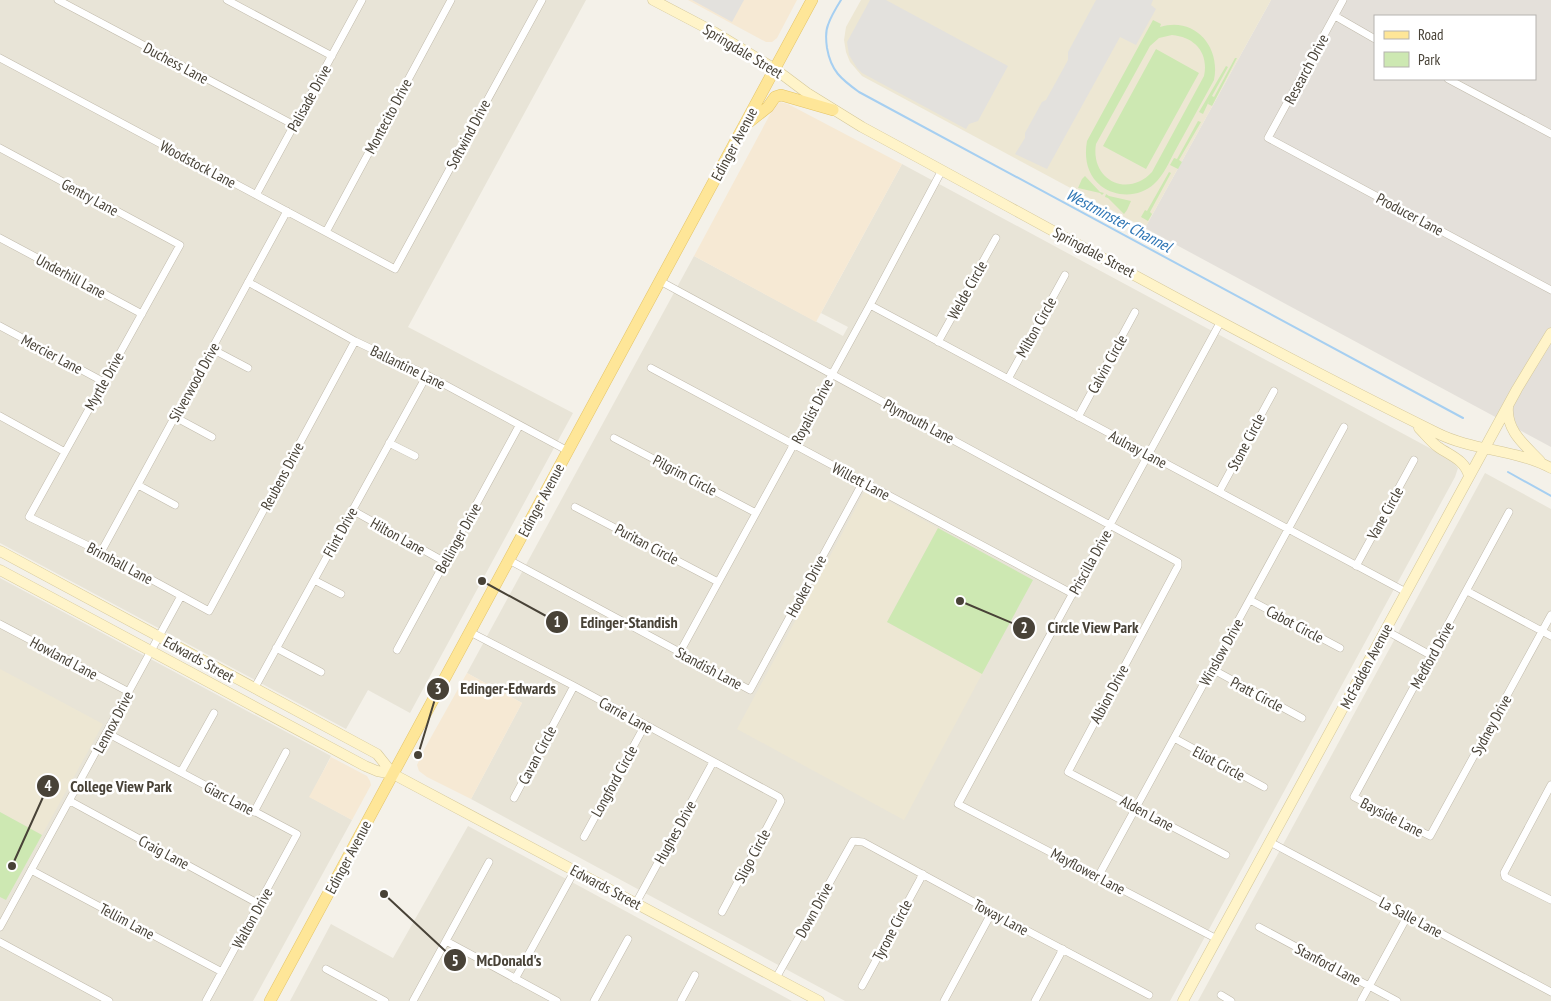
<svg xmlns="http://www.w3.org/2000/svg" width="1551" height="1001" font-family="'PT Sans Narrow',sans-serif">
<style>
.residential{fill:#e8e4d7}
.commercial{fill:#f6e9d4}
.industrial{fill:#e4e0da;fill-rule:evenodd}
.education{fill:#ede7d3}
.green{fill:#cde8b2;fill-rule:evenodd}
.parking{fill:#e3e1dd}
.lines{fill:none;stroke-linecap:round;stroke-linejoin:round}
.stream{stroke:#a6cff1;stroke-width:2}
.street-casing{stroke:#c0baab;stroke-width:8}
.secondary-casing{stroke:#d4c799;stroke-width:11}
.primary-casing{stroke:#e4c467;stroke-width:12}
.street{stroke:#fff;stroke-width:7}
.secondary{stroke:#fff4c9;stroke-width:10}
.primary{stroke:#fee698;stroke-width:11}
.labels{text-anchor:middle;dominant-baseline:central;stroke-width:5;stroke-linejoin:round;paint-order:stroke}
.street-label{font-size:15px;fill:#484237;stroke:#fff}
.water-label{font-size:16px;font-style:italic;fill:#2f76b5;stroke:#fff}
.leader{fill:none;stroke:#484237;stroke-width:2}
.callout-dot{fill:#484237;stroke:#fff;stroke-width:2}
.mark-label{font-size:15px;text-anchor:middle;font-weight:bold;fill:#fff}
.callout-label{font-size:16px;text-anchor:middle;font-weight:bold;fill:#484237;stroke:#fff;stroke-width:5;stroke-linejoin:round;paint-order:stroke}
</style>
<rect width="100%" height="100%" fill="#f4f1e9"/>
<!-- residential -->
<path class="residential" d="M0,0H586L408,327L573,413L410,713L368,690L346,729L0,543Z
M902,164L1450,459L1458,468L1455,477L1170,1001H845L471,799L522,703L467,673L694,256L843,336L848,327L821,313Z
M1485,473L1551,509V1001H1198Z
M0,578L331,756L310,797L352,820L253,1001H0Z
M468,826L792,1001H290L331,924L393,958Z"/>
<!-- commercial -->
<path class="commercial" d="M688,0H797L777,38L772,42H766Z
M780,102L788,104L902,164L816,322L694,256L774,107Z
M467,673L522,703L471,799L427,777L419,771L417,765L425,748Z
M331,757L367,776L370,781L371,785L352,820L309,797Z"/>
<!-- industrial -->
<path class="industrial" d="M1271,0H1551V447L1145,228ZM1375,16H1535V79H1375Z"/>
<!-- education -->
<path class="education" d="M861,0H1271L1145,228L862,76L850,62L846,52L844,40L846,27Z
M866,489L938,528L887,622L982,674L904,820L737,729Z
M0,669L103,724L42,835L0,812Z"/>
<!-- green -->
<path class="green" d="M1153,20L1161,24L1160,27C1194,16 1221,46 1214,80C1201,104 1188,127 1175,151C1169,162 1164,175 1154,184C1140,197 1117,198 1101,186C1087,175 1084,158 1087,141ZM1172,35C1195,37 1209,53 1204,76L1152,172C1127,199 1090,179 1096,144L1150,46L1159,38Z
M1156,49L1199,73L1146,169L1103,146Z
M1235,58H1237L1212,106L1208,104L1209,101L1203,114L1199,112L1226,66L1228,67L1212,96L1214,97Z
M1198,121L1201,122L1179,160L1182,162L1178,169L1170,165L1174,158L1177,159Z
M1169,172L1171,173L1150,212L1152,214L1148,221L1141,217L1145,210L1147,211Z
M1085,176L1100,192L1104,193L1102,195L1100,193L1078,188L1082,179Z
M1106,194L1109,196L1131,201L1127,210L1124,214L1108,198L1105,197Z
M938,528L1033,580L982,674L887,622Z
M0,812L42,835L6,900L0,897Z"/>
<!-- parking -->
<path class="parking" d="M692,0H744L732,22Z
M870,0H886L1008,66L978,121L969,124L966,129L862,73L857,68L849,55L847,42Z
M1096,0H1153L1151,5L1156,9L1136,45L1120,37L1047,169L1015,154L1025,138V133L1042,102L1046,100L1068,60V52Z"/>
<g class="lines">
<!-- stream -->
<path class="stream" d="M841,0C836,8 831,16 828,25C825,32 826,41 827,48C831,71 841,79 859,92L1463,418
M1508,472L1551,496"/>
<defs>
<path id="street" d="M58,0L294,125
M227,0L332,56
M1343,0L1268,138L1551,290
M1335,16L1375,39
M0,58L395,269L542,0
M1448,79L1551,134
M0,148L180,245L29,517L101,552L209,611L355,341
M256,195L362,0
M326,232L451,0
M0,238L142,314
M660,281L1178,562V566L1068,772L1226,855
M248,282L355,341L427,375L568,451
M870,305L1406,592
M0,326L104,382
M938,342L996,238
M212,349L248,368
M651,368L1073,594
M1008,379L1065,275
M0,416L65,452
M175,417L212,437
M1078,417L1135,312
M614,438L756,513
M389,443L415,456
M138,485L175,505
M1219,492L1274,391
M575,507L718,582
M352,510L445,562
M1509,512L1354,797L1430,836L1551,615
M101,552L287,211
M509,560L750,690L863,482
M1356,566L1414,460
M314,580L341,594
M1467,591L1551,636
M1250,600L1340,648
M0,624L129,692
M1385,630L1432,656
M470,632L574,686L779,797L781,801L780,803L722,912
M276,648L321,672
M397,650L519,426
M680,652L870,305L942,170
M1212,669L1302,718
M254,689L427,375
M107,733L297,834L206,1001
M1174,738L1264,787
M181,772L214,713
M1551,785L1504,873L1505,877L1551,900
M514,798L574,686
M70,801L259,904
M254,812L286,752
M584,837L645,725
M1270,842L1551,992
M31,870L222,972
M1098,877L1344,427
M636,903L713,762
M0,927L181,596
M1259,927L1397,1001
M1217,939L958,804L1221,321
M446,941L557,1001
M0,942L109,1001
M326,969L385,1001
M776,978L853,841L863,842L992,912L1149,995
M515,979L575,870
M862,986L923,874
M1221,995L1231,1001
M413,1001L489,862
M594,1001L628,939
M681,1001L695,975
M944,1001L992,912
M1035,1001L1063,949
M1361,1001L1408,915"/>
<path id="secondary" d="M653,0L714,32L775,69L807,93L862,127C1053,230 1242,337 1437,433C1473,451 1515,449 1551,468
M1508,407C1506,431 1525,445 1540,461
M1419,428C1425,434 1431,442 1438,447C1451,456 1465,460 1469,476
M0,551L377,754L393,774
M0,570L365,766L377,771L393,774L819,1001
M1183,1001L1517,389L1551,333"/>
<path id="primary" d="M749,122L768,107L775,97L781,95L833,110
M270,1001L812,0"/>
</defs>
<!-- street casing -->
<use href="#street" class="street-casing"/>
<!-- secondary casing -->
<use href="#secondary" class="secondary-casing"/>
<!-- primary casing -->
<use href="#primary" class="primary-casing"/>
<!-- street -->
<use href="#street" class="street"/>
<!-- secondary -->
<use href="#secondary" class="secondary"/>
<!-- primary -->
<use href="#primary" class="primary"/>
</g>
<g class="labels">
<!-- street labels -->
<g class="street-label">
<text transform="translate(743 51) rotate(31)">Springdale Street</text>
<text transform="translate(176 63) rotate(28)">Duchess Lane</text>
<text transform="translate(1306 69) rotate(-62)">Research Drive</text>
<text transform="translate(309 98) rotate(-61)">Palisade Drive</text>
<text transform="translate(388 116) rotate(-62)">Montecito Drive</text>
<text transform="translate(468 134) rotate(-62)">Softwind Drive</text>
<text transform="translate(734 144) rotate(-62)">Edinger Avenue</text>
<text transform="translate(198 164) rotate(28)">Woodstock Lane</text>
<text transform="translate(90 197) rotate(28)">Gentry Lane</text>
<text transform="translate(1410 214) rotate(28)">Producer Lane</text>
<text transform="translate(1094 252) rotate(28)">Springdale Street</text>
<text transform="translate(71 276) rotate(28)">Underhill Lane</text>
<text transform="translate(967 290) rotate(-61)">Welde Circle</text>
<text transform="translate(1036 327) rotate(-61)">Milton Circle</text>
<text transform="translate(52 354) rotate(28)">Mercier Lane</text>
<text transform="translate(1107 364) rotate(-61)">Calvin Circle</text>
<text transform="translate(408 367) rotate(26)">Ballantine Lane</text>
<text transform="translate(104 381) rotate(-61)">Myrtle Drive</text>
<text transform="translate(194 382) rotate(-61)">Silverwood Drive</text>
<text transform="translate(812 411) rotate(-62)">Royalist Drive</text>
<text transform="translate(919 421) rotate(28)">Plymouth Lane</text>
<text transform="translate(1246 442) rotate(-62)">Stone Circle</text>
<text transform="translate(1138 449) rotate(28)">Aulnay Lane</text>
<text transform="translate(685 475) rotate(28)">Pilgrim Circle</text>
<text transform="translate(282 476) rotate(-62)">Reubens Drive</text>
<text transform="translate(861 481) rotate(28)">Willett Lane</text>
<text transform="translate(541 500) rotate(-62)">Edinger Avenue</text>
<text transform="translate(1385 513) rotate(-61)">Vane Circle</text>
<text transform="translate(340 532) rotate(-61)">Flint Drive</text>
<text transform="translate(398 536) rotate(29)">Hilton Lane</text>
<text transform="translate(458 538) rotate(-61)">Bellinger Drive</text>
<text transform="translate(647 544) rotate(28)">Puritan Circle</text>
<text transform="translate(1090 562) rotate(-61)">Priscilla Drive</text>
<text transform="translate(120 563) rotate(28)">Brimhall Lane</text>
<text transform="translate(806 586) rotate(-62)">Hooker Drive</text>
<text transform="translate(1295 624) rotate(28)">Cabot Circle</text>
<text transform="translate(1221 652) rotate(-61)">Winslow Drive</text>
<text transform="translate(1432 655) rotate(-61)">Medford Drive</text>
<text transform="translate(64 658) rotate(28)">Howland Lane</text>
<text transform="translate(199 659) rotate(29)">Edwards Street</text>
<text transform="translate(1366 666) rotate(-62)">McFadden Avenue</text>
<text transform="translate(709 668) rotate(28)">Standish Lane</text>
<text transform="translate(1109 694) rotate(-62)">Albion Drive</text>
<text transform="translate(1257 694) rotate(28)">Pratt Circle</text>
<text transform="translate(626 715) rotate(29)">Carrie Lane</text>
<text transform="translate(113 722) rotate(-62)">Lennox Drive</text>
<text transform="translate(1491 725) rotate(-61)">Sydney Drive</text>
<text transform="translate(537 755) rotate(-62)">Cavan Circle</text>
<text transform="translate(1219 763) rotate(28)">Eliot Circle</text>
<text transform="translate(614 781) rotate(-61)">Longford Circle</text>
<text transform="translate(229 798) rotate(28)">Giarc Lane</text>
<text transform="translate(1147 813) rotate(28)">Alden Lane</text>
<text transform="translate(1392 817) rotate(27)">Bayside Lane</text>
<text transform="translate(675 832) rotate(-61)">Hughes Drive</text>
<text transform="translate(164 852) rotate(28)">Craig Lane</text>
<text transform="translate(752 856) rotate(-62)">Sligo Circle</text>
<text transform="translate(348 857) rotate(-62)">Edinger Avenue</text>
<text transform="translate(1088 871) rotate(28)">Mayflower Lane</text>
<text transform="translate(606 887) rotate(28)">Edwards Street</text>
<text transform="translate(814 910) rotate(-61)">Down Drive</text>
<text transform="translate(1001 917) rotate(28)">Toway Lane</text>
<text transform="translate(1411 917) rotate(28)">La Salle Lane</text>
<text transform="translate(252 918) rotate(-61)">Walton Drive</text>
<text transform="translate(127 921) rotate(28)">Tellim Lane</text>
<text transform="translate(892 930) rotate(-62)">Tyrone Circle</text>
<text transform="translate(1328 964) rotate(28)">Stanford Lane</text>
</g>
<!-- water labels -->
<g class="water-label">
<text transform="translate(1119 220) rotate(28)">Westminster Channel</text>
</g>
</g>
<!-- callouts -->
<path class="leader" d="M482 581L557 622M960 601L1024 628M418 755L438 689M12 866L48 786M384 894L455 960"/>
<g class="callout-dot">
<circle cx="482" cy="581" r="5"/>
<circle cx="960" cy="601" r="5"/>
<circle cx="418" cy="755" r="5"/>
<circle cx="12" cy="866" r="5"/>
<circle cx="384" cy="894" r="5"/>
<circle cx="557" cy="622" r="12"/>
<circle cx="1024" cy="628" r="12"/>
<circle cx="438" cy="689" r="12"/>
<circle cx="48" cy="786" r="12"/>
<circle cx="455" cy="960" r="12"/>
</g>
<g class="mark-label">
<text x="557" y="627">1</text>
<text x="1024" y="633">2</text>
<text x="438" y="694">3</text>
<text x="48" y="791">4</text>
<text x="455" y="966">5</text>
</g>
<g class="callout-label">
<text x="629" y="628">Edinger-Standish</text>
<text x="1093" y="633">Circle View Park</text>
<text x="508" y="694">Edinger-Edwards</text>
<text x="121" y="792">College View Park</text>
<text x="509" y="966">McDonald's</text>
</g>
<!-- legend -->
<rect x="1374" y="15" width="162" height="65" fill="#ffffff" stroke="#b6b3af"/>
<rect x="1384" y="31" width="25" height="8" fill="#fee698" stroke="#b6b3af"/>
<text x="1418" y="40" font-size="15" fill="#484237">Road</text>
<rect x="1384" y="52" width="25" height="15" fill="#cde8b2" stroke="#b6b3af"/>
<text x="1418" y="65" font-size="15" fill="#484237">Park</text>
</svg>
